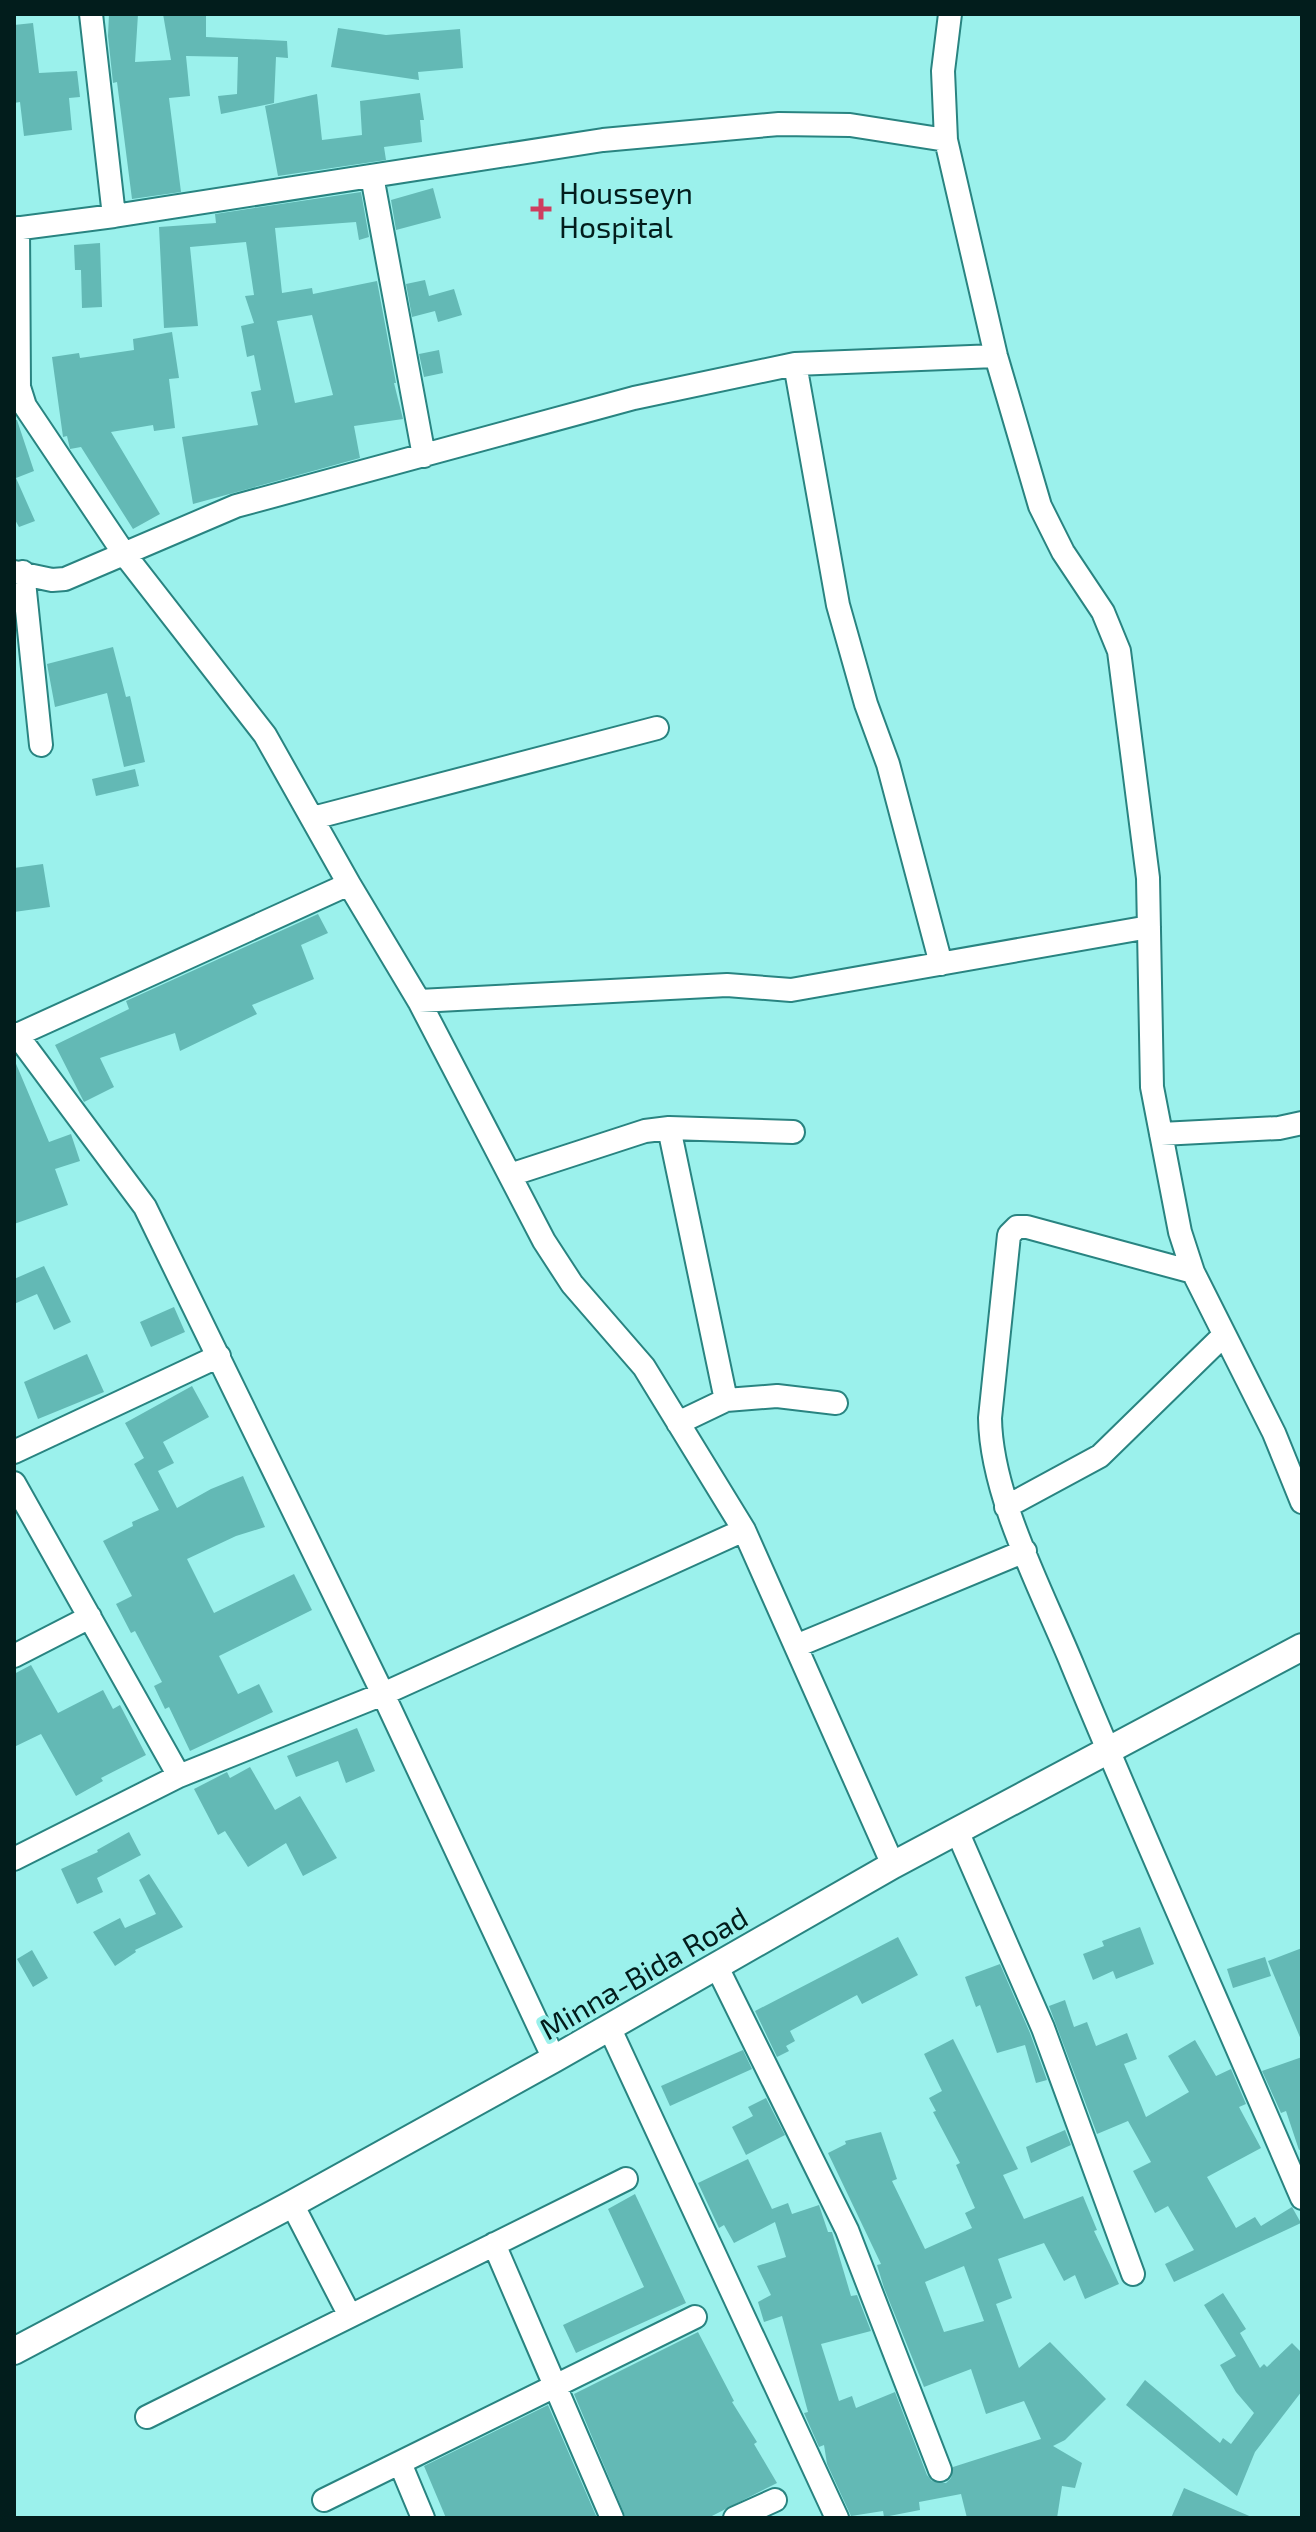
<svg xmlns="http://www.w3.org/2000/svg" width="1316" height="2532" font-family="'Exo 2',sans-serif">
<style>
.building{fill:#63b9b5;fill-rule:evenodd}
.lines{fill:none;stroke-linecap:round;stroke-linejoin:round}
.minor-casing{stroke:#298481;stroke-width:26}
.major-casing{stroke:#298481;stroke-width:30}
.minor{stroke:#fff;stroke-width:22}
.major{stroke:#fff;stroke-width:26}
.poi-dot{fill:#ce3e5f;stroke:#9bf1ec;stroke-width:3}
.labels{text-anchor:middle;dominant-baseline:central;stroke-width:8;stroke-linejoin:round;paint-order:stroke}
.poi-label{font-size:30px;fill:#021d1c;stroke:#9bf1ec;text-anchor:start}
.street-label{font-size:30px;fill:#021d1c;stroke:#9bf1ec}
</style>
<rect width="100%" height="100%" fill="#9bf1ec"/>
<!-- building -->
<path class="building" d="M109,14H138L135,62L171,60L163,14H206V37L287,41L288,58L276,57L274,103L221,114L218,96L237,94L238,57L186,56L190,96L169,98L181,192L132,199L117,82L113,83L108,36Z
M33,23L39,73L77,71L80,97L69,98L72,130L24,136L20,102L14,103V25Z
M338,28L386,35L460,29L463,68L418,72L419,80L331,67Z
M420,93L424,120H420L422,142L384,147L386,160L278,176L265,106L317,94L322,140L362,135L360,101Z
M433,188L441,218L396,230L391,200Z
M361,192L369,237L359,240L356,222L275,228L282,293L312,288L313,294L377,281L396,383H394L403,419L354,426L360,458L193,504L182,437L258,425L251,392L261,390L254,355L247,357L241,326L254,323L245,296L254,295L246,242L190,247L198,326L164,328L159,227L216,223L215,214ZM312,315L333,395L295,403L277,321Z
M100,243L102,307L82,308L81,270H75L74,245Z
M425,280L429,296L454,289L462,315L438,322L435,311L412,317L406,284Z
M172,332L179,378L169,379L175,428L154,431L153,425L111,432L160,514L133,529L81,447L70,449L67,436L63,437L52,357L79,353L80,358L134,350L133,339Z
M439,350L443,373L424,377L419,354Z
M14,420H17L34,471L16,478L35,521L19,527L14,518Z
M113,647L126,697L130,696L145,762L124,767L107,693L55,707L47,664Z
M135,769L139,786L96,796L92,779Z
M43,864L50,907L14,912V868Z
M318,914L328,933L301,945L314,979L252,1005L257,1014L180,1051L175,1033L100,1058L114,1087L84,1102L55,1045L129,1009L126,1001Z
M14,1059L49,1142L71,1134L80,1161L55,1169L68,1205L14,1224Z
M44,1266L71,1322L54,1330L37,1294L14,1304V1279Z
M174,1307L185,1332L151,1347L140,1322Z
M87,1354L104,1392L38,1419L24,1382Z
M192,1386L209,1417L163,1442L174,1463L158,1471L177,1508L211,1489L243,1476L265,1527L236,1536L187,1559L214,1613L294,1574L312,1610L219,1656L238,1694L259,1684L273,1712L190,1751L169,1707L165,1709L154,1686L162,1682L135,1631L131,1633L116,1604L132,1596L103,1541L133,1526L132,1522L159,1510L134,1464L144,1458L125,1423Z
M31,1665L58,1713L103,1690L113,1709L120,1705L146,1755L101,1778L103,1781L76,1796L41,1734L14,1747V1674Z
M357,1728L375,1771L346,1783L338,1761L296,1777L287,1756Z
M250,1767L275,1810L300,1796L337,1858L303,1876L286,1843L248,1867L225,1831L218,1835L194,1789L227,1772L230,1778Z
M129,1832L141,1855L97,1878L103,1892L77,1904L61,1869L98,1852L97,1850Z
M149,1874L183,1927L135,1950L136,1952L115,1966L93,1932L120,1918L125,1928L156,1914L139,1880Z
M1140,1927L1154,1964L1116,1979L1113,1971L1093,1980L1083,1954L1104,1946L1102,1941Z
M898,1937L918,1975L862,2004L857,1995L790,2031L795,2041L786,2046L789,2051L777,2057L755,2011Z
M1302,1948V2042L1268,1961Z
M32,1950L48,1978L33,1987L17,1959Z
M1265,1957L1271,1976L1233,1988L1227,1969Z
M1000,1964L1030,2033L1047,2080L1036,2083L1025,2045L997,2053L980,2005L976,2007L965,1977Z
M1065,2000L1074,2027L1087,2022L1096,2046L1127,2033L1137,2059L1124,2064L1146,2117L1189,2092L1168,2056L1195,2040L1216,2076L1231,2069L1246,2104L1239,2107L1261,2148L1207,2177L1236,2228L1255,2217L1261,2226L1292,2207L1301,2223L1174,2282L1165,2264L1194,2250L1168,2206L1155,2213L1133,2171L1151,2162L1128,2121L1097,2134L1049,2006Z
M953,2039L1018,2169L1003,2175L1024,2219L1083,2196L1097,2230L1094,2231L1119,2284L1085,2299L1075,2275L1064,2281L1044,2243L998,2259L1012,2298L996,2304L1019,2368L1050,2342L1106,2399L1065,2440L1053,2446L1082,2463L1075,2488L1062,2486L1057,2518H967L961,2494L919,2502L920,2510L884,2517L883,2511L851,2516L827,2464L824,2445L819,2447L804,2413L808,2412L782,2316L764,2322L758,2302L771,2295L757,2266L786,2257L775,2222L734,2243L724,2225L719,2228L698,2183L748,2159L772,2209L788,2203L792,2214L819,2205L828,2232H832L851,2296L857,2295L871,2331L821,2344L839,2401L852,2396L856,2408L895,2392L927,2475L932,2481L946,2483L951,2478L953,2467L1041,2439L1024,2401L986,2414L971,2369L924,2387L884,2288L877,2265L881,2264L828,2153L846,2144L845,2141L881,2132L897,2179L892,2181L925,2249L972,2228L965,2213L975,2208L956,2165L960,2163L933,2112L936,2111L929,2098L942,2091L924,2054ZM964,2266L984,2321L944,2332L925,2282Z
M743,2050L752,2069L670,2106L661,2086Z
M1302,2057V2149L1299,2150L1286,2111L1281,2113L1262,2071Z
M766,2098L785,2135L746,2155L732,2127L753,2116L748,2107Z
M1065,2130L1071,2145L1031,2163L1026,2147Z
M635,2194L686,2303L576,2353L563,2325L644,2287L608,2209Z
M1223,2293L1246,2329L1240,2333L1260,2368L1264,2364L1267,2367L1292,2343L1302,2353V2391L1255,2452L1237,2496L1126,2405L1145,2380L1220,2443L1223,2438L1231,2444L1254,2413L1236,2392L1220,2365L1236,2356L1204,2305Z
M698,2332L734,2401L732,2402L757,2442L754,2444L777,2483L708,2518H626L574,2394Z
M548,2405L597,2518H446L424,2466Z
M1184,2488L1254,2518H1171Z"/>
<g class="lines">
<defs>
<path id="minor" d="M91,14L114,216
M950,14L943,71L946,140L996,356L1040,506L1063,552L1103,612L1119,651L1148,878L1152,1087L1180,1232L1193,1272L1274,1433L1302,1502
M372,176L424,456
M18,228L19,387L25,406L125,555L265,735L349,884L419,1001L544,1241L572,1284L644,1367L744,1530L893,1865
M14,229L114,216L603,140L779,124L850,125L946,140
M795,364L838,605L866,704L888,764L941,964
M14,572L52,580L65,579L236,506L634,398L795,364L996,356
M23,572L41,745
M313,818L657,728
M419,1001L727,985L791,990L1149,927
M14,1034L17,1035L349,884
M17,1035L145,1207L383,1694L554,2059
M669,1128L726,1400
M1161,1134L1279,1128L1302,1123
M510,1175L645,1131L669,1128L793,1132
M1193,1272L1027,1227H1017L1009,1235L990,1418C991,1496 1042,1591 1072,1664C1146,1843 1226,2020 1302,2198
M678,1423L726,1400L777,1396L836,1403
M14,1452L219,1356
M14,1483L179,1776
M1006,1507L1100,1456L1224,1335
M796,1646L1025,1551
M14,1656L90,1617
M957,1831L1043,2028L1133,2274
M14,1859L179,1776L383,1694L744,1530
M717,1967L847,2230L940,2470
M609,2027L837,2518
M292,2204L350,2316
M494,2244L612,2518
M147,2417L626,2179
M400,2463L423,2518
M324,2500L695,2317
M735,2518L775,2500"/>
<path id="major" d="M14,2351L292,2204L554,2059L893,1865L1302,1647"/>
</defs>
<!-- minor casing -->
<use href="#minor" class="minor-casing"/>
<!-- major casing -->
<use href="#major" class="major-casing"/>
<!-- minor -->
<use href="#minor" class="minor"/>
<!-- major -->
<use href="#major" class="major"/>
</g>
<!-- markers -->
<path class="poi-dot" d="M537 197h8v8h8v8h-8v8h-8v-8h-8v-8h8z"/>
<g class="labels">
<!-- poi labels -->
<g class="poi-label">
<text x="559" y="192">Housseyn<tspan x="559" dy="34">Hospital</tspan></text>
</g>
<!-- street labels -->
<g class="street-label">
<text transform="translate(643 1972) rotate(-30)">Minna-Bida Road</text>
</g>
</g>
<!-- border -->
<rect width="1316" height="2532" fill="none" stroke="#021d1c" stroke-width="32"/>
</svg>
